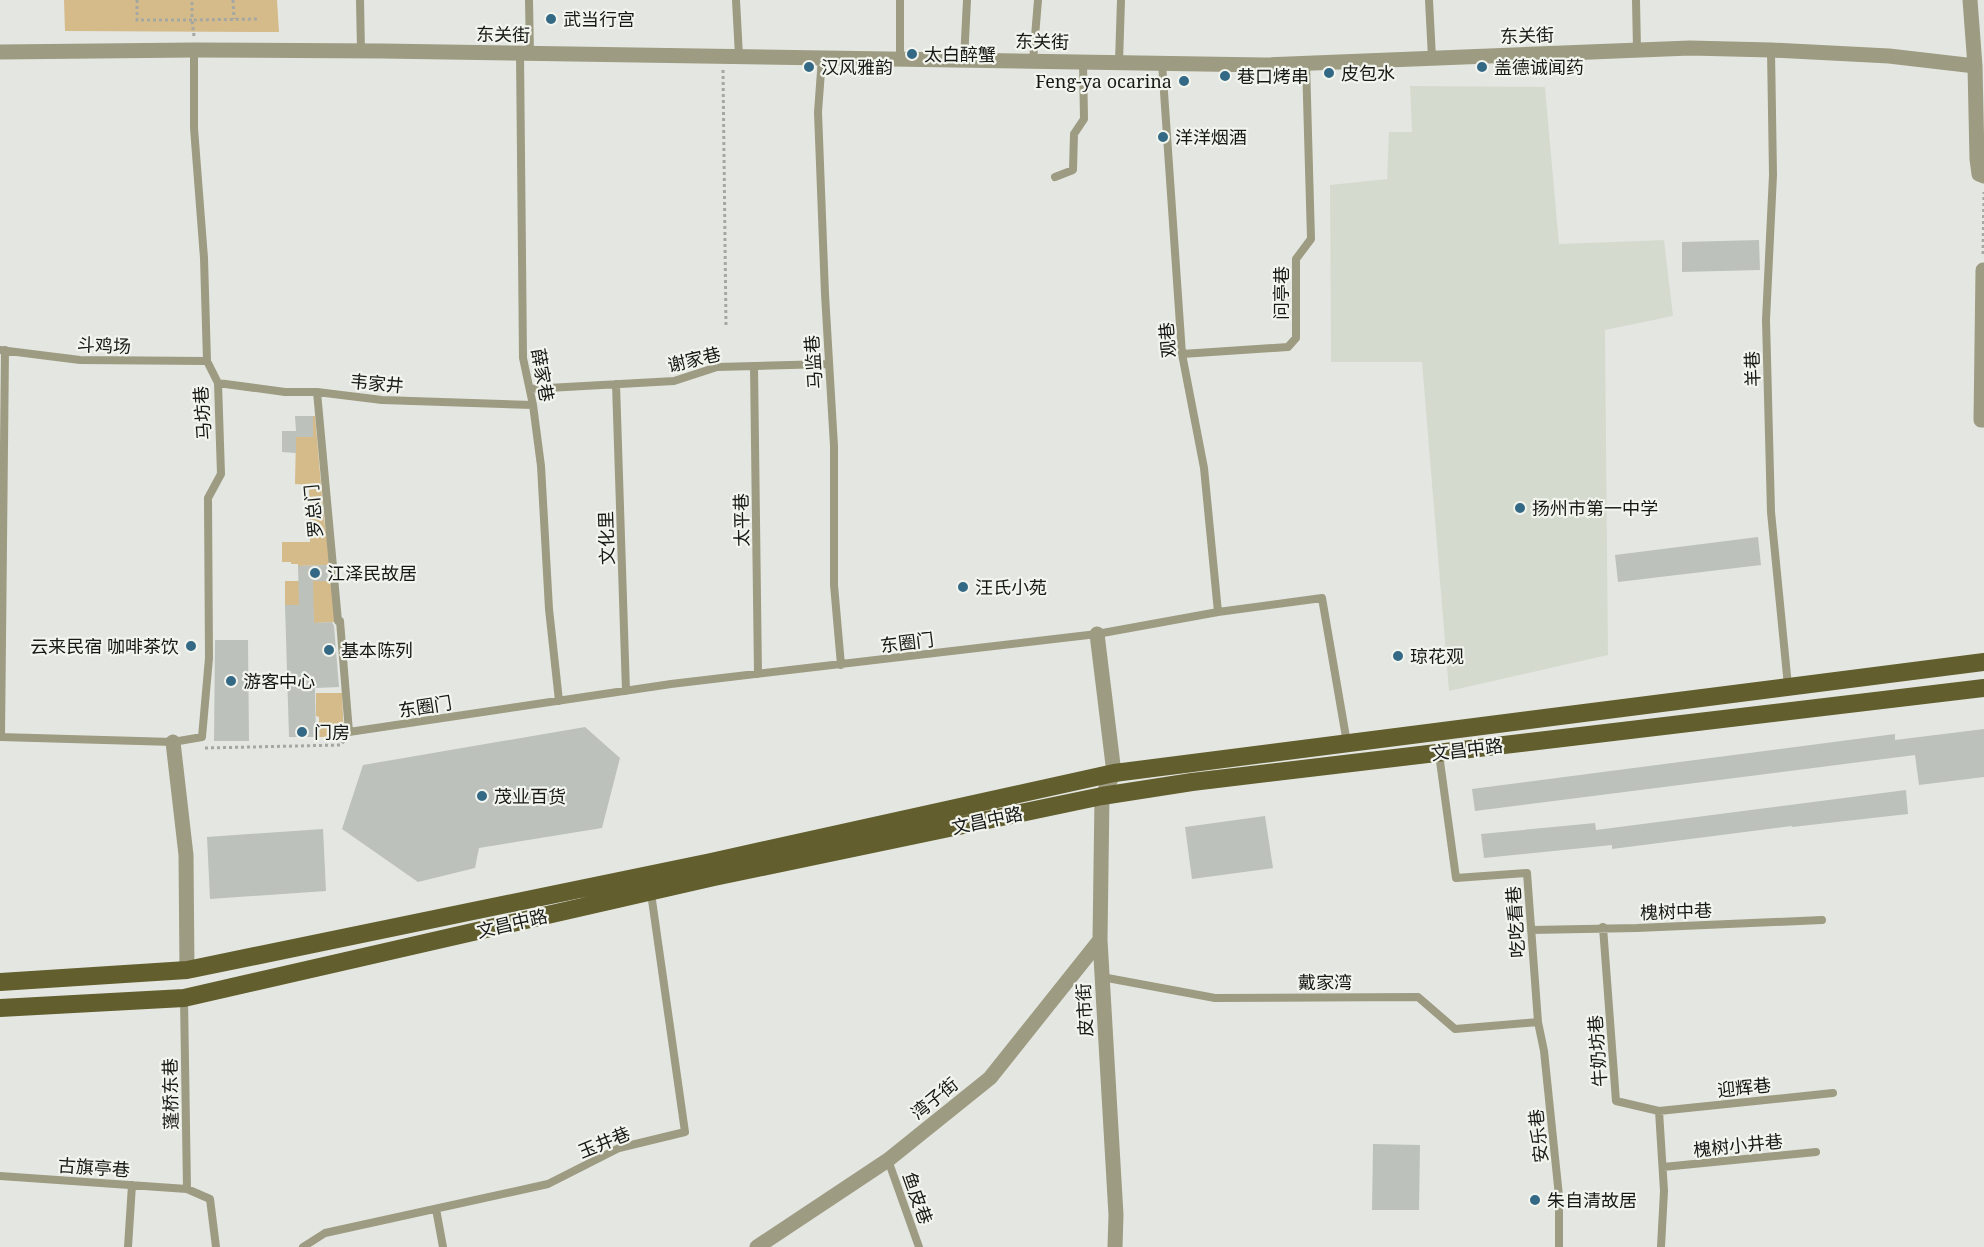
<svg xmlns="http://www.w3.org/2000/svg" width="1984" height="1247" font-family="'Noto Serif','Noto Sans SC',serif">
<style>
.built{fill:#d5dace}
.green{fill:#d5ba8a}
.building{fill:#bcc1bc}
.lines{fill:none;stroke-linecap:round;stroke-linejoin:round}
.path{stroke:#a5a7a2;stroke-width:3;stroke-dasharray:3 3;stroke-linecap:butt}
.lane{stroke:#9d9b82;stroke-width:8}
.street{stroke:#9d9b82;stroke-width:15}
.primary{stroke:#625e2e;stroke-width:18}
.poi-dot{fill:#346985;stroke:#f2f4ee;stroke-width:2}
.labels{text-anchor:middle;dominant-baseline:central;stroke-width:4.5;stroke-linejoin:round;paint-order:stroke}
.poi-label{font-size:18px;fill:#181816;stroke:#f2f4ee;text-anchor:start}
.street-label{font-size:18px;fill:#181816;stroke:#f2f4ee}
</style>
<rect width="100%" height="100%" fill="#e4e7e1"/>
<!-- built -->
<path class="built" d="M1410,86L1545,87L1559,244L1664,240L1673,316L1605,330L1608,655L1449,691L1422,362H1331L1330,185L1387,179L1389,132H1412Z"/>
<!-- green -->
<path class="green" d="M64,0H277L279,32L65,31Z
M313,416H315L324,519L331,565L298,566V564H291V562H282V542H310L309,485L295,484L296,437H313Z
M285,581H331L336,622L314,623L313,605H285Z
M316,693H342L344,737H319V717L316,716Z"/>
<!-- building -->
<path class="building" d="M1759,240L1760,270L1682,272V242Z
M295,416H313V437H296V453L282,452V431H296Z
M1758,537L1761,565L1618,582L1615,555Z
M327,565L328,581H313L314,623L332,622L334,626L339,687L315,688L316,737H289L285,605H299L298,566Z
M215,640H248L249,741H214Z
M585,727L620,758L602,828L479,848L475,868L418,882L342,829L363,765Z
M1984,729V777L1919,785L1915,755L1475,811L1472,789L1895,734V740Z
M1906,790L1908,814L1792,827V826L1612,849V845L1484,858L1481,834L1595,823L1596,830Z
M1265,816L1273,868L1192,879L1185,827Z
M323,829L326,891L210,899L207,837Z
M1373,1144L1420,1145L1419,1210H1372Z"/>
<g class="lines">
<!-- path -->
<path class="path" d="M137,0V20H192V0
M233,0L234,19
M194,36L192,20L259,19
M723,70L726,325
M1983,254L1984,192
M205,748L341,745L344,741"/>
<!-- lane -->
<path class="lane" d="M360,0L361,51
M529,0L530,54
M736,0L739,56
M900,0V59
M1429,0L1432,58
M1636,0L1637,50
M1771,50L1773,175L1766,320L1771,512L1788,686
M520,53L523,358L533,405L541,466L549,609L559,701
M822,58L818,112L825,294L834,446V585L841,665
M964,60L967,0
M1033,61L1038,0
M1119,62L1121,0
M1162,63L1182,354L1204,468L1218,612
M1055,177L1073,170L1074,134L1084,119L1083,62
M0,350L80,360L207,361
M1182,354L1288,347L1296,338V259L1311,239L1306,63
M754,366L758,674
M218,383L285,392H317L382,400L533,405
M616,384L626,691
M530,389L674,381L717,367L828,364
M317,392L338,621H340L349,732L671,684L1097,634L1218,612L1322,598L1347,743
M0,737L173,742L202,737L209,658L208,498L221,474L218,383L207,361L204,258L194,128V50
M1,737L5,350
M1439,754L1456,878L1527,873L1538,1022L1544,1051L1559,1196V1247
M1603,927L1616,1101L1659,1111L1664,1191L1661,1247
M1531,930L1637,928L1822,920
M1102,977L1215,998L1418,997L1455,1029L1538,1022
M184,998L187,1189
M1659,1111L1833,1093
M888,1160L919,1247
M1663,1167L1816,1152
M0,1176L187,1189L210,1199L216,1247
M436,1209L443,1247
M128,1247L132,1185
M303,1247L325,1233L548,1184L619,1148L685,1132L651,893"/>
<!-- street -->
<path class="street" d="M1970,0L1975,66
M0,52L194,50L382,51L1264,65L1690,48L1771,50L1889,56L1975,66L1977,159L1979,174L1984,176
M1983,270L1981,420H1984
M1097,634L1114,773L1102,796L1100,940L1116,1215L1115,1247
M173,742L186,855L187,970
M757,1247L888,1160L990,1078L1100,940"/>
<!-- primary -->
<path class="primary" d="M0,982L187,970L711,862L1114,773L1984,662
M0,1008L184,998L714,877L1102,796L1192,782L1984,688"/>
</g>
<!-- markers -->
<g class="poi-dot">
<circle cx="551" cy="19" r="6"/>
<circle cx="912" cy="54" r="6"/>
<circle cx="809" cy="67" r="6"/>
<circle cx="1482" cy="67" r="6"/>
<circle cx="1329" cy="73" r="6"/>
<circle cx="1225" cy="76" r="6"/>
<circle cx="1184" cy="81" r="6"/>
<circle cx="1163" cy="137" r="6"/>
<circle cx="1520" cy="508" r="6"/>
<circle cx="315" cy="573" r="6"/>
<circle cx="963" cy="587" r="6"/>
<circle cx="191" cy="646" r="6"/>
<circle cx="329" cy="650" r="6"/>
<circle cx="1398" cy="656" r="6"/>
<circle cx="231" cy="681" r="6"/>
<circle cx="302" cy="732" r="6"/>
<circle cx="482" cy="796" r="6"/>
<circle cx="1535" cy="1200" r="6"/>
</g>
<g class="labels">
<!-- poi labels -->
<g class="poi-label">
<text x="563" y="19">武当行宫</text>
<text x="924" y="54">太白醉蟹</text>
<text x="821" y="67">汉风雅韵</text>
<text x="1494" y="67">盖德诚闻药</text>
<text x="1341" y="73">皮包水</text>
<text x="1237" y="76">巷口烤串</text>
<text x="1172" y="81" text-anchor="end">Feng-ya ocarina</text>
<text x="1175" y="137">洋洋烟酒</text>
<text x="1532" y="508">扬州市第一中学</text>
<text x="327" y="573">江泽民故居</text>
<text x="975" y="587">汪氏小苑</text>
<text x="179" y="646" text-anchor="end">云来民宿 咖啡茶饮</text>
<text x="341" y="650">基本陈列</text>
<text x="1410" y="656">琼花观</text>
<text x="243" y="681">游客中心</text>
<text x="314" y="732">门房</text>
<text x="494" y="796">茂业百货</text>
<text x="1547" y="1200">朱自清故居</text>
</g>
<!-- street labels -->
<g class="street-label">
<text transform="translate(503 34) rotate(1)">东关街</text>
<text transform="translate(1527 35) rotate(-2)">东关街</text>
<text transform="translate(1042 41) rotate(1)">东关街</text>
<text transform="translate(1281 293) rotate(-90)">问亭巷</text>
<text transform="translate(1167 340) rotate(-95)">观巷</text>
<text transform="translate(104 345) rotate(2)">斗鸡场</text>
<text transform="translate(694 359) rotate(-13)">谢家巷</text>
<text transform="translate(813 362) rotate(-94)">马监巷</text>
<text transform="translate(1752 369) rotate(-92)">羊巷</text>
<text transform="translate(543 375) rotate(80)">薛家巷</text>
<text transform="translate(377 383) rotate(5)">韦家井</text>
<text transform="translate(202 413) rotate(-94)">马坊巷</text>
<text transform="translate(313 511) rotate(-95)">罗总门</text>
<text transform="translate(741 520) rotate(-91)">太平巷</text>
<text transform="translate(606 538) rotate(-92)">文化里</text>
<text transform="translate(907 642) rotate(-7)">东圈门</text>
<text transform="translate(425 706) rotate(-9)">东圈门</text>
<text transform="translate(1467 749) rotate(-7)">文昌中路</text>
<text transform="translate(987 820) rotate(-12)">文昌中路</text>
<text transform="translate(1676 911) rotate(-2)">槐树中巷</text>
<text transform="translate(1515 922) rotate(-94)">吃吃看巷</text>
<text transform="translate(512 923) rotate(-13)">文昌中路</text>
<text x="1325" y="982">戴家湾</text>
<text transform="translate(1084 1010) rotate(-93)">皮市街</text>
<text transform="translate(1597 1051) rotate(-94)">牛奶坊巷</text>
<text transform="translate(1744 1087) rotate(-6)">迎辉巷</text>
<text transform="translate(170 1094) rotate(-91)">蓬桥东巷</text>
<text transform="translate(934 1098) rotate(-39)">湾子街</text>
<text transform="translate(1538 1136) rotate(-96)">安乐巷</text>
<text transform="translate(604 1142) rotate(-22)">玉井巷</text>
<text transform="translate(1738 1145) rotate(-6)">槐树小井巷</text>
<text transform="translate(94 1167) rotate(4)">古旗亭巷</text>
<text transform="translate(918 1198) rotate(70)">鱼皮巷</text>
</g>
</g>
</svg>
